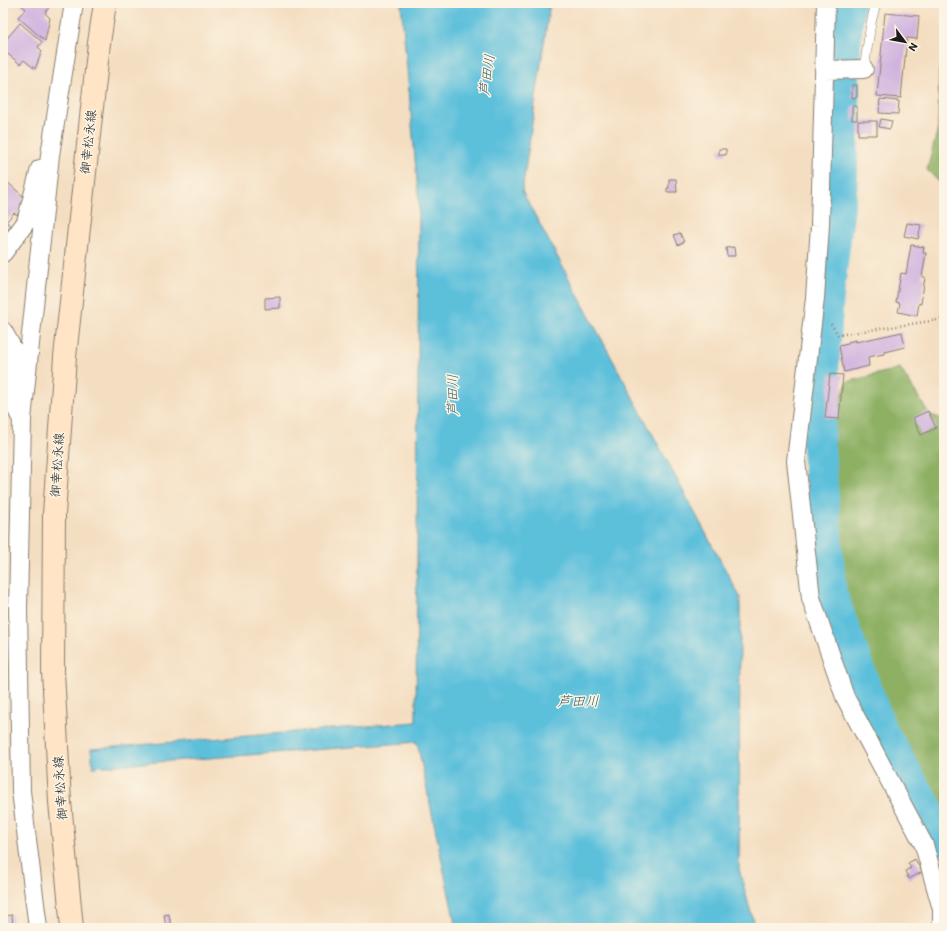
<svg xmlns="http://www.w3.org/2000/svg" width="947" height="931" font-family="Itim,'Klee One',sans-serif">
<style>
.forest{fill:#8db064;stroke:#546640}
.water{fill:#5dc0db;stroke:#3c6e7c}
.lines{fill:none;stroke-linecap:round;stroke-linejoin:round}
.river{stroke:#5dc0db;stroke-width:33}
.building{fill:#d0b2df}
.service-casing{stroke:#887d6e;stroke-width:10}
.minor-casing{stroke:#887d6e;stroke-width:20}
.secondary-casing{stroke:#887d6e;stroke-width:24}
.path{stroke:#887d6e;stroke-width:2.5;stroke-dasharray:1 3;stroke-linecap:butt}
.service{stroke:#fff;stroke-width:9}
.minor{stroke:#fff;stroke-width:18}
.secondary{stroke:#ffe4c6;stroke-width:22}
.labels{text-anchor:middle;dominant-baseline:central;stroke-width:3;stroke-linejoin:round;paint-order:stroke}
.street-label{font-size:13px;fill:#1c1c1c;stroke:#fcf5e5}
.water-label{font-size:14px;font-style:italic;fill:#365e68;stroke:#fcf5e5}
</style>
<rect width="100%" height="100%" fill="#fcf5e5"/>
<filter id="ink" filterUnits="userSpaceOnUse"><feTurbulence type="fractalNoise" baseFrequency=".025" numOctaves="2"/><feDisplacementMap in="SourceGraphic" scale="8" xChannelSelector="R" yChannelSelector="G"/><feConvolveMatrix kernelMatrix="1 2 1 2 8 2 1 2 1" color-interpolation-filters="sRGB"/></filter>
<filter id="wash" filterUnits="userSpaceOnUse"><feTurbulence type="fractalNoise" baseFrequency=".012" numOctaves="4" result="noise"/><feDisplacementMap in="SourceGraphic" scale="16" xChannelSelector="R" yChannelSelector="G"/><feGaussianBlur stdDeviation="0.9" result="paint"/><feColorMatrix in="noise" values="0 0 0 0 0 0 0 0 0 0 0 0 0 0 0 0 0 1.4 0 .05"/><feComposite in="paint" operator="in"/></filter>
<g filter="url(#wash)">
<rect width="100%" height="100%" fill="#f4dec1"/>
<!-- forest -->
<path class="forest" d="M944,55V187L927,170L938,128L939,71L943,56Z
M900,368L930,415L944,419V831L867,682L840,608L833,420L847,382Z"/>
<!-- water -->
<path class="water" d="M401,3H550L522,191L740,597L739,869L755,928H456L417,742L93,767L91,749L416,722L419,203Z"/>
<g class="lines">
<!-- river -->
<path class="river" d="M848,3L844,52L841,185L827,301L818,442L830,592L880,729L944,839"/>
</g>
<g id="blocks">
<!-- building -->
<path class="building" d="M19,3H47L50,6L45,13L50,18L45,41L18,17L26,9Z
M885,13L919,16L917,39L907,38L901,98L877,96Z
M20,23L42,42L38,47L42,51L35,69L24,60L20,64L3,50V43Z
M852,85H857V97L852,98Z
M880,99L899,101L898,114L879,113Z
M852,106H857V120H852Z
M881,119L892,121L890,129L879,127Z
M858,121H877V135H858Z
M719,149H726V155H719Z
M669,179H676L677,192H667V188H669Z
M6,181L24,197L21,209L17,215L14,213L6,222L11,226L3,236V184Z
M907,223L921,225L918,239L904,236Z
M680,233L684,242L678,245L674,235Z
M911,245L924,247L923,253H926L922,277H925L921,304L919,303L917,316L898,312L900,303L896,302L901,273L906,274Z
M734,247L735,256H727L726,248Z
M280,297V308L265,309V298Z
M902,332L905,347L884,352V354L868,357L869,366L844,372L839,346L848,344V342L856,340V342Z
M830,374L843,375L839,419L825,418Z
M928,411L936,428L921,435L913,418Z
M915,859L922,872L909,879L905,871L911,868L908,863Z
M169,914L171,928H166L164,915Z
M12,915L13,928H3V916Z"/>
</g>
</g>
<g filter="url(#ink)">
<use href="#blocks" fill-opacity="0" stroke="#887d6e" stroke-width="1"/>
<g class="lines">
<defs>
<path id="service" d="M864,69L871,23L876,3"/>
<path id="minor" d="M826,3L820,226L815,298L796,461L811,598L845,697L924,845L942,909V928
M824,70L864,69
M3,253L26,222L40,169
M3,331L13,349L12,400L20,416
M38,928L21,791L18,608L22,419L50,155L74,3"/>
<path id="secondary" d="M72,928L60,802L53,671L54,514L65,357L99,43L105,3"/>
</defs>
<!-- service casing -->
<use href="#service" class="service-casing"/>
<!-- minor casing -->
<use href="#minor" class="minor-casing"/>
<!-- secondary casing -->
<use href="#secondary" class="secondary-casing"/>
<!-- path -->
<path class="path" d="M831,324L838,335L944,319"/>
<!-- service -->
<use href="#service" class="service"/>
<!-- minor -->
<use href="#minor" class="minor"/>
<!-- secondary -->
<use href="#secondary" class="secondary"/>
</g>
</g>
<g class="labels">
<!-- street labels -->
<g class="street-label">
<text transform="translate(88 142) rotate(-84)">御幸松永線</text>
<text transform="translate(57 465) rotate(-86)">御幸松永線</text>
<text transform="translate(60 788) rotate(-94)">御幸松永線</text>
</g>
<!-- water labels -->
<g class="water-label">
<text transform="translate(487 75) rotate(-82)">芦田川</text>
<text transform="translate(453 395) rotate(-91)">芦田川</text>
<text x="578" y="701">芦田川</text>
</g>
</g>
<!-- margin -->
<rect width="947" height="931" fill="none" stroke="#fcf5e5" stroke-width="16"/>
<!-- north arrow -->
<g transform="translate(905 42) rotate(122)" stroke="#fcf5e5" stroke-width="3" paint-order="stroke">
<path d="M0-3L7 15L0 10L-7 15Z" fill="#1c1c1c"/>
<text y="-6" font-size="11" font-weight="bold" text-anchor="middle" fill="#1c1c1c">N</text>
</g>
</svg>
